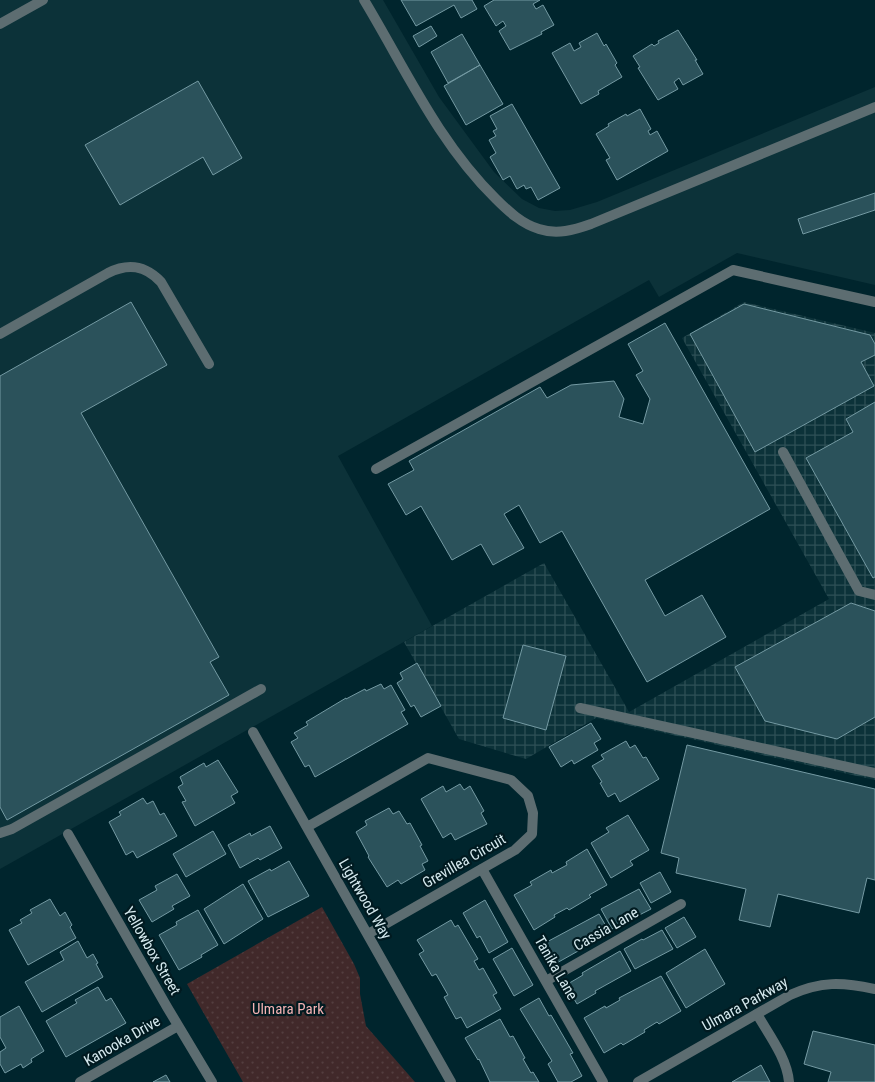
<svg xmlns="http://www.w3.org/2000/svg" width="875" height="1082" font-family="'Roboto Condensed',sans-serif">
<style>
.built{fill:#0c3239}
.industrial{fill:url(#industrial-grid)}
.park{fill:url(#park-dots)}
.building{fill:#2b525b;stroke:#749aa3}
.lines{fill:none;stroke-linecap:round;stroke-linejoin:round}
.service{stroke:#5d6d71;stroke-width:10}
.minor{stroke:#5d6d71;stroke-width:10}
.labels{text-anchor:middle;dominant-baseline:central;stroke-width:4.5;stroke-linejoin:round;paint-order:stroke}
.street-label{font-size:15px;fill:#d5e9ee;stroke:#011a20}
.park-label{font-size:15px;fill:#f3b2b3;stroke:#011a20}
</style>
<defs>
<pattern id="industrial-grid" width="8" height="8" patternUnits="userSpaceOnUse" patternTransform="scale(1.25)"><rect width="8" height="8" fill="#0c3239"/><path d="M0 4h8M4 0v8" fill="none" stroke="#2e5056"/></pattern>
<pattern id="park-dots" width="8" height="8" patternUnits="userSpaceOnUse" patternTransform="scale(1.25)"><rect width="8" height="8" fill="#41292a"/><path d="M2 2h.1M6 6h.1" fill="none" stroke="#533e3f" stroke-width="1.8" stroke-linecap="round"/></pattern>
</defs>
<rect width="100%" height="100%" fill="#00252d"/>
<!-- built -->
<path class="built" d="M0,0H383L439,97L494,172L522,199L539,208L555,211L570,210L597,202L875,87V285L737,253L659,297L649,280L338,456L432,626L0,869Z"/>
<!-- industrial -->
<path class="industrial" d="M744,302L875,333V780L596,718L526,759L459,739L404,642L544,563L629,712L829,599L682,338Z"/>
<!-- park -->
<path class="park" d="M322,907L354,964L360,978V994L366,1026L415,1082H243L187,984Z"/>
<!-- building -->
<path class="building" d="M401,0H472L477,9L461,18L454,5L416,26Z
M494,0H540L533,4L536,9L543,5L554,25L541,32L542,34L510,50L499,31L506,26L503,21L496,26L484,6Z
M431,26L437,36L419,47L413,36Z
M678,30L697,60H695L703,74L683,85L679,78L674,82L678,89L658,100L638,68L640,67L633,56L652,44L654,46L659,43L658,41Z
M597,33L604,46L606,44L617,63L615,65L622,77L598,91L599,94L581,104L552,53L570,43L574,51L581,47L579,43Z
M462,34L480,65L448,83L431,52Z
M480,65L503,104L466,125L444,86Z
M198,81L242,158L213,175L203,157L120,205L85,145Z
M512,104L560,188L538,200L531,187L526,189L524,185L517,189L510,176L503,180L490,157L496,153L489,140L496,136L493,131L497,129L490,116Z
M640,109L651,129L648,131L650,135L657,131L668,151L617,180L606,160L610,158L596,134L609,126L608,124L626,114L627,116Z
M875,193V210L803,234L798,219Z
M131,302L167,365L81,413L219,657L210,662L229,695L7,820L0,807V376Z
M744,304L870,335L875,344V355L861,362L874,386L755,452L690,334Z
M665,323L770,509L645,580L665,616L702,595L726,637L647,682L562,531L540,543L519,505L504,514L524,548L493,565L481,544L452,560L421,506L406,515L388,484L414,470L409,461L540,387L547,398L571,385L614,381L624,399L619,417L643,424L650,399L636,375L643,371L628,344Z
M875,402V577L873,578L806,458L853,432L846,419Z
M851,603L875,611V717L837,739L765,721L735,667Z
M523,645L566,656L546,730L503,718Z
M417,663L441,706L421,717L414,705L411,707L397,683L403,679L400,673Z
M381,684L384,689L391,685L405,710L401,712L408,724L315,777L309,765L305,767L291,742L298,738L294,733L308,725L306,722L346,698V699L365,689L366,691Z
M591,723L601,739L594,743L598,750L574,764L572,760L561,767L549,747Z
M626,741L630,748L635,745L643,758L646,757L659,779L620,802L615,793L608,797L600,783L602,782L592,766L604,759L601,755Z
M687,745L875,789V880L867,878L859,913L778,894L770,927L739,920L746,889L676,873L679,858L661,853Z
M218,760L238,792L231,796L235,803L195,826L182,802L186,801L178,787L183,784L180,777L204,763L206,767Z
M460,784L464,790L470,786L484,811L481,813L487,824L455,840L451,833L443,838L421,799L443,786L446,792Z
M143,798L147,804L153,801L160,815L164,813L177,836L137,858L133,851L126,855L109,822L121,815L119,812Z
M389,808L393,814L399,811L407,824L410,823L422,845L420,846L428,861L422,864L425,870L401,884L398,880L387,887L368,857L369,856L356,832L367,825L365,821Z
M628,815L649,850L630,861L633,865L611,878L591,843L609,832L606,828Z
M270,826L282,848L260,860L258,858L240,868L228,845L250,833L251,836Z
M213,831L226,854L186,877L173,854Z
M587,849L607,885L589,895L591,897L569,910L567,908L554,915L555,917L534,930L514,895L532,885L530,882L551,870L552,873L567,865L566,862Z
M289,861L309,896L268,917L248,881L270,869L271,871Z
M660,872L671,892L651,903L640,883Z
M177,874L190,896L172,906L174,909L152,922L139,900L157,890L155,886Z
M243,884L263,919L224,944L204,909Z
M639,889L651,909L612,929L601,909Z
M50,899L60,916L65,912L72,925L70,927L76,938L28,965L9,930L22,923L20,920L32,913L30,910Z
M485,900L508,942L489,953L480,936L477,938L463,913Z
M198,910L218,945L201,955L202,957L179,970L159,935L177,925L176,922Z
M599,914L610,933L555,964L543,944Z
M684,917L696,937L677,948L665,928Z
M451,920L455,927L458,925L478,959L474,961L479,970L483,968L497,993L493,995L501,1009L467,1028L461,1017L456,1019L444,997L448,995L436,974L432,976L419,954L424,951L417,940Z
M662,930L673,949L635,969L624,949L642,939L643,940Z
M78,941L87,958L93,954L98,963L96,964L103,977L42,1012L25,982L64,960L60,952Z
M512,948L533,985L514,996L493,959Z
M705,949L725,984L686,1008L666,973Z
M620,951L631,971L595,991L596,993L577,1004L566,985L583,975L582,973Z
M661,976L681,1011L659,1024L657,1022L644,1030L645,1032L623,1045L621,1043L604,1053L584,1018L605,1006L606,1008L620,1000L619,998Z
M98,987L106,1001L111,998L126,1023L66,1057L46,1021L77,1003L75,1000Z
M539,998L549,1016L551,1015L573,1053L570,1054L582,1076L571,1082H558L548,1064L552,1061L520,1009Z
M19,1006L44,1051L31,1059L32,1062L23,1068L21,1064L5,1073L0,1064V1052L6,1048L0,1037V1017Z
M500,1019L510,1037L513,1036L525,1058L523,1059L531,1073L533,1072L539,1082H490L479,1059L478,1060L465,1038Z
M813,1031L875,1045V1082H828L831,1072L804,1064Z
M761,1065L770,1082H732Z
M166,1075L170,1082H153Z"/>
<g class="lines">
<!-- service -->
<path class="service" d="M364,0C405,68 438,142 496,199C508,211 522,224 539,229C557,235 574,230 591,224L875,107
M0,24L43,0
M0,334L108,273C128,263 145,265 161,282L209,364
M783,452L859,591L875,595
M376,469L733,270L875,302
M580,708L875,773
M0,833L12,829L261,689
M482,869L603,1082
M546,981L681,904
M757,1014C769,1035 787,1058 789,1082"/>
<!-- minor -->
<path class="minor" d="M253,732L451,1082
M307,827L428,758L511,780L528,796L533,813L532,834L515,850L368,934
M68,834L167,1007L212,1082
M80,1082L178,1026
M638,1082L790,995C821,981 842,982 875,989"/>
</g>
<g class="labels">
<!-- street labels -->
<g class="street-label">
<text transform="translate(464 861) rotate(-30)">Grevillea Circuit</text>
<text transform="translate(365 899) rotate(60)">Lightwood Way</text>
<text transform="translate(606 929) rotate(-30)">Cassia Lane</text>
<text transform="translate(152 951) rotate(60)">Yellowbox Street</text>
<text transform="translate(556 968) rotate(60)">Tanika Lane</text>
<text transform="translate(745 1004) rotate(-29)">Ulmara Parkway</text>
<text transform="translate(122 1041) rotate(-30)">Kanooka Drive</text>
</g>
<!-- park labels -->
<g class="park-label">
<text x="288" y="1009">Ulmara Park</text>
</g>
</g>
</svg>
